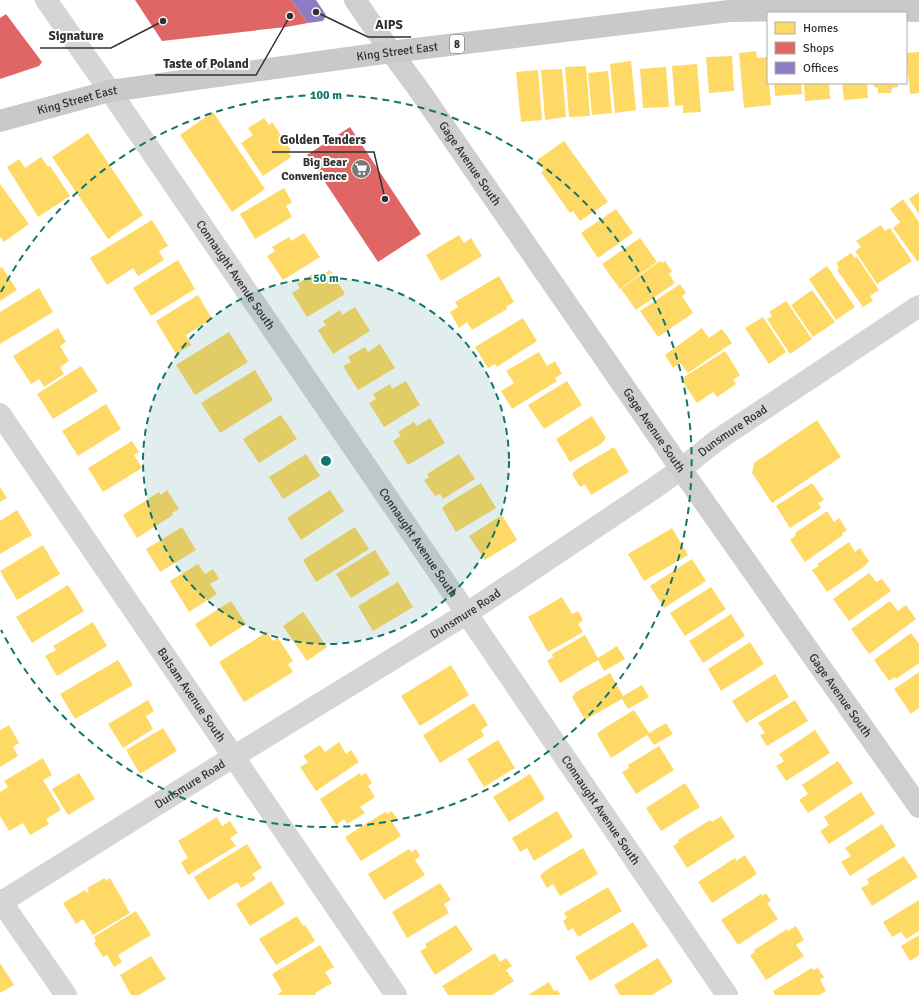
<svg xmlns="http://www.w3.org/2000/svg" width="919" height="995" font-family="Signika,sans-serif">
<style>
.homes{fill:#ffd966}
.shops{fill:#e06666}
.offices{fill:#8e7cc3}
.lines{fill:none;stroke-linecap:round;stroke-linejoin:round}
.street{stroke:#d5d5d5;stroke-width:22}
.secondary{stroke:#cfcfcf;stroke-width:22}
.primary{stroke:#c9c9c9;stroke-width:22}
.ring{fill:none;stroke:#0f766e;stroke-width:2;stroke-dasharray:7 5}
.labels{text-anchor:middle;dominant-baseline:central;stroke-width:4;stroke-linejoin:round;paint-order:stroke}
.shield{fill:#fff;stroke:#6f6f6f;stroke-width:1}
.shield-label{font-size:11px;font-weight:bold;fill:#313131}
.street-label{font-size:12px;fill:#313131;stroke:#fff}
.poi-label{font-size:12px;font-weight:bold;fill:#313131;stroke:#fff;text-anchor:end}
.centre{fill:#0f766e;stroke:#fff;stroke-width:2}
.ring-label{font-size:12px;text-anchor:middle;font-weight:bold;fill:#0f766e;stroke:#fff;stroke-width:4;stroke-linejoin:round;paint-order:stroke}
.leader{fill:none;stroke:#313131;stroke-width:1.5}
.callout-dot{fill:#313131;stroke:#fff;stroke-width:1.5}
.callout-label{font-size:13px;text-anchor:middle;font-weight:bold;fill:#313131;stroke:#fff;stroke-width:4;stroke-linejoin:round;paint-order:stroke}
</style>
<rect width="100%" height="100%" fill="#fff"/>
<!-- homes -->
<path class="homes" d="M756,51L757,58L767,57L768,83H769L771,105L744,108L739,53Z
M919,52V93L910,94L906,53Z
M732,56L734,91L709,93L706,57Z
M631,61L636,110L615,113L610,64Z
M697,64L701,112L683,113V105L675,106L672,66Z
M586,66L590,116L569,117L565,67Z
M666,67L669,107L643,108L640,69Z
M562,69L566,117L545,120L541,70Z
M538,70L542,120L521,122L516,72Z
M608,71L612,113L592,115L588,73Z
M774,83H801L802,94L775,96Z
M804,83H829L830,99L805,101Z
M842,83H867L868,98L844,100Z
M874,83H898V87L892,88L891,93H878V88L874,87Z
M213,112L265,189L232,212L180,135Z
M264,118L269,125L272,122L291,150L288,152L291,157L263,176L241,143L253,135L248,128Z
M88,133L143,215L108,239L52,157Z
M564,141L608,202L580,221L573,211L570,213L541,172L544,170L537,160Z
M41,157L48,167L50,166L70,196L38,217L7,167L19,159L25,168Z
M0,184L29,224L4,242L0,237Z
M284,188L292,202L286,206L292,217L255,239L240,214Z
M919,192V214L909,199Z
M903,199L919,222V260L917,261L893,228L900,222L890,209Z
M616,209L633,233L598,258L581,233Z
M152,220L168,246L159,251L164,260L138,276L133,268L107,285L90,258Z
M881,225L885,231L890,228L912,261L877,284L855,251L861,247L856,241Z
M304,233L320,257L283,280L267,256L275,251L272,247L289,237L291,241Z
M459,235L464,243L471,238L482,256L441,281L426,255Z
M640,238L657,262L620,289L602,264Z
M851,253L855,258L857,257L879,290L870,296L873,301L863,307L837,270L839,268L836,263Z
M178,260L195,289L151,316L133,288Z
M660,261L662,263L665,261L672,271L669,274L675,283L636,310L621,289Z
M827,266L855,307L836,320L809,279Z
M2,267L17,290L0,301V268Z
M330,270L345,294L307,317L292,293L300,288L297,284L314,273L317,278Z
M499,276L514,302L506,307L507,309L472,330L467,322L459,328L450,312L458,307L455,302Z
M680,284L686,293L682,296L693,313L658,337L640,311Z
M39,288L53,312L0,344V312Z
M812,290L835,322L813,337L791,305Z
M198,295L212,319L186,335L191,345L176,354L156,321Z
M786,301L789,305L812,339L790,354L767,319L772,316L769,312Z
M355,307L370,331L333,354L318,330L326,325L323,321L340,310L342,315Z
M763,317L786,352L769,364L745,328Z
M523,318L537,341L497,367L495,364L488,368L475,347Z
M58,328L66,342L60,346L69,361L60,367L64,374L44,387L39,379L31,384L13,356Z
M702,328L709,338L722,329L732,343L688,373L680,363L673,368L665,355Z
M229,332L248,362L195,395L176,365Z
M380,344L395,368L358,390L343,366L351,362L348,357L365,347L368,352Z
M725,351L740,375L733,380L736,384L717,397L713,392L697,403L681,379Z
M539,352L547,366L555,361L562,374L555,378L557,381L512,409L501,391L514,383L506,371Z
M81,366L98,391L53,419L37,394Z
M255,370L273,400L220,433L201,403Z
M406,381L420,405L384,427L369,403L376,399L373,394L390,384L392,389Z
M567,381L582,405L544,429L528,405Z
M106,404L121,429L78,456L62,431Z
M281,415L297,439L259,463L243,439Z
M592,416L606,438L601,444L570,462L556,439Z
M430,418L445,443L408,465L393,441L401,436L398,432L414,422L417,426Z
M817,420L841,457L772,503L752,473L754,463Z
M132,441L139,452L134,455L142,468L103,492L88,468Z
M614,447L629,472L591,495L585,484L580,487L572,474L577,469Z
M306,454L320,476L283,499L269,477Z
M459,454L475,479L443,499L440,494L435,496L424,480L429,477L427,474Z
M481,483L496,508L456,532L442,508L448,503Z
M812,483L824,500L818,503L821,508L790,528L776,506Z
M0,487L7,498L0,502Z
M167,490L179,509L172,513L173,515L137,538L123,515L159,492L161,495Z
M330,490L344,511L301,540L287,518Z
M17,510L32,535L0,554V521Z
M827,511L834,522L839,518L847,530L842,533L843,535L805,562L790,540L796,535L795,533Z
M502,515L517,540L485,560L469,536Z
M182,527L196,550L160,572L146,549Z
M355,527L369,549L316,582L303,560Z
M672,528L688,555L644,581L628,554Z
M849,542L855,552L860,548L869,561L865,566L827,592L812,570L819,566L817,564Z
M43,545L60,574L17,600L0,571Z
M375,550L390,574L351,598L336,574Z
M692,559L706,581L664,608L650,586Z
M198,564L205,574L213,569L219,579L210,584L217,594L189,612L170,581Z
M869,573L876,582L882,579L891,591L849,621L833,599Z
M398,582L413,607L373,631L358,606Z
M68,585L84,611L32,643L16,617Z
M711,587L726,609L685,636L670,613Z
M562,597L572,614L578,611L583,620L578,624L583,632L548,652L528,617Z
M231,601L246,624L210,647L195,624Z
M890,601L898,611L906,605L916,619L869,654L851,629Z
M303,612L327,647L307,661L283,626Z
M731,614L745,636L703,663L689,641Z
M93,622L107,646L57,676L45,656L56,650L53,646Z
M267,632L273,641L278,638L293,661L288,664L293,672L244,702L219,662Z
M911,633L919,644V663L896,679L895,677L889,681L874,660Z
M585,635L598,658L617,646L625,659L604,671L598,660L560,683L547,661L553,657L552,654Z
M750,642L764,664L721,691L708,669Z
M118,660L133,685L75,719L60,694Z
M451,665L469,695L420,726L401,696Z
M919,672V708L911,714L894,689Z
M610,673L623,696L642,685L649,697L628,709L622,699L585,720L572,697L576,692Z
M775,674L789,697L746,723L732,701Z
M148,700L154,711L146,716L153,729L123,748L108,724Z
M795,700L808,721L767,746L760,735L765,733L758,723Z
M474,703L488,725L481,730L484,736L440,763L423,735Z
M634,710L649,733L666,723L673,734L654,745L647,735L611,758L597,734L603,729Z
M9,725L19,743L13,747L18,756L0,767V730Z
M163,728L177,751L140,774L126,750Z
M815,730L830,753L786,781L776,766L784,761L779,754Z
M498,740L515,768L484,787L467,759Z
M339,742L346,754L351,750L359,762L316,791L300,767L308,762L303,756L320,745L325,752Z
M659,746L674,770L636,794L622,772L629,768L628,765Z
M43,758L52,775L43,780L61,810L46,819L49,824L30,835L23,823L9,831L0,816V792L8,787L4,781Z
M838,761L853,783L808,813L799,800L808,794L802,785Z
M79,773L95,799L68,815L52,789Z
M360,773L361,776L366,773L372,783L368,786L375,797L360,807L365,813L347,824L344,819L336,825L320,799Z
M530,774L545,799L509,822L493,797Z
M685,783L700,807L661,831L646,808Z
M861,792L875,814L829,844L820,831L829,825L824,817Z
M392,811L397,819L392,822L401,836L361,861L345,837L385,812L387,814Z
M557,811L573,837L534,861L527,848L520,852L512,838Z
M721,816L735,837L687,868L673,846L679,842L678,840L710,820L712,822Z
M217,817L222,826L230,821L238,833L230,838L236,846L188,875L181,862L188,858L178,841Z
M882,824L896,846L850,876L841,862L851,856L845,848Z
M247,844L262,868L252,874L256,879L241,888L237,882L208,900L194,877Z
M583,848L598,874L560,896L553,884L547,888L540,876L546,870Z
M409,849L411,852L416,849L420,856L415,860L425,875L384,900L368,874Z
M745,855L757,874L712,903L698,882L735,858L736,861Z
M904,856L918,877L872,906L861,888L869,884L867,879Z
M105,878L106,881L110,878L130,913L93,935L83,919L76,924L63,903L85,890L87,893L89,891L87,888Z
M271,881L285,904L250,926L236,904Z
M440,883L451,900L444,904L449,913L407,938L392,912Z
M608,887L622,911L578,937L573,928L568,931L563,921L567,918L564,913Z
M766,893L771,901L767,903L778,919L738,945L721,920L761,894L763,896Z
M919,900V931L906,939L901,932L892,937L883,922Z
M136,911L151,935L118,955L122,962L114,967L107,955L103,957L94,943L96,941L94,937Z
M297,916L303,926L305,925L315,941L276,965L259,939Z
M633,922L648,946L590,981L575,957Z
M456,925L473,950L435,975L420,951L427,947L425,944Z
M796,926L804,940L796,945L804,956L766,980L750,955L755,952L754,950L787,929L788,931Z
M919,935V955L910,961L901,946Z
M320,945L334,967L325,972L332,983L315,993L316,995H279L278,994L282,991L272,974Z
M495,953L500,962L506,958L512,966L506,970L514,981L492,995H448L442,986Z
M151,956L166,979L139,995H131L120,975Z
M658,958L673,982L652,995H620L614,985Z
M0,963L14,985L0,993Z
M812,968L813,970L818,968L824,977L820,980L826,991L819,995H775L773,991Z
M549,982L554,991L557,990L561,995H528Z"/>
<!-- shops -->
<path class="shops" d="M135,0H291L308,23L286,27L162,41Z
M6,14L42,62L39,66L0,79V18Z
M350,127L421,234L378,262L307,155Z"/>
<!-- offices -->
<path class="offices" d="M291,0H316L326,15L323,21L308,23Z"/>
<g class="lines">
<!-- street -->
<g class="street">
<path id="s1" d="M46,0L110,91L727,995"/>
<path id="s2" d="M0,414L396,995"/>
<path d="M0,900L66,995"/>
<path id="s3" d="M0,903L233,757L466,614L653,489L681,469L716,441L919,306"/>
</g>
<!-- secondary -->
<path class="secondary" id="s4" d="M355,0L391,52L417,87L681,469L919,807"/>
<!-- primary -->
<path class="primary" id="s5" d="M0,121L110,91L391,52L729,11L862,9L919,11"/>
</g>
<!-- distance rings -->
<circle cx="326" cy="461" r="183" fill="#0f766e" fill-opacity=".12"/>
<g class="ring">
<circle cx="326" cy="461" r="183"/>
<path d="M1 292A366 366 0 1 1 1 630"/>
</g>
<!-- icons -->
<defs>
<symbol id="supermarket-disc" viewBox="-11 -11 22 22"><circle r="9.5" fill="#797979" stroke="#fff"/><path d="M-6-5.5h2.5l.6 2H6L4.5 2H-2.5L-4.4-4H-6ZM-1.5 3.2a1.3 1.3 0 1 0 .1 0ZM3 3.2a1.3 1.3 0 1 0 .1 0Z" fill="#fff"/></symbol>
</defs>
<g fill-rule="evenodd">
<use href="#supermarket-disc" x="350" y="158" width="22" height="22"/>
</g>
<g class="labels">
<!-- shield labels -->
<rect class="shield" x="450" y="35" width="14" height="18" rx="3"/>
<g class="shield-label">
<text x="457" y="44">8</text>
</g>
<!-- street labels -->
<g class="street-label">
<text stroke="none"><textPath href="#s5" startOffset="404">King Street East</textPath></text>
<text stroke="none"><textPath href="#s5" startOffset="80">King Street East</textPath></text>
<text stroke="none"><textPath href="#s4" startOffset="200">Gage Avenue South</textPath></text>
<text stroke="none"><textPath href="#s1" startOffset="334">Connaught Avenue South</textPath></text>
<text stroke="none"><textPath href="#s4" startOffset="524">Gage Avenue South</textPath></text>
<text stroke="none"><textPath href="#s3" startOffset="872">Dunsmure Road</textPath></text>
<text stroke="none"><textPath href="#s1" startOffset="658">Connaught Avenue South</textPath></text>
<text stroke="none"><textPath href="#s3" startOffset="548">Dunsmure Road</textPath></text>
<text stroke="none"><textPath href="#s2" startOffset="340">Balsam Avenue South</textPath></text>
<text stroke="none"><textPath href="#s4" startOffset="848">Gage Avenue South</textPath></text>
<text stroke="none"><textPath href="#s3" startOffset="224">Dunsmure Road</textPath></text>
<text stroke="none"><textPath href="#s1" startOffset="982">Connaught Avenue South</textPath></text>
</g>
<!-- poi labels -->
<g class="poi-label">
<text x="347" y="162">Big Bear<tspan x="347" dy="14">Convenience</tspan></text>
</g>
</g>
<circle cx="326" cy="461" r="6" class="centre"/>
<g class="ring-label">
<text x="326" y="99">100 m</text>
<text x="326" y="282">50 m</text>
</g>
<!-- callouts -->
<path class="leader" d="M316 12L368 37H411M163 21L111 48H40M290 16L256 75H155M385 199L374 152H272"/>
<g class="callout-dot">
<circle cx="316" cy="12" r="4"/>
<circle cx="163" cy="21" r="4"/>
<circle cx="290" cy="16" r="4"/>
<circle cx="385" cy="199" r="4"/>
</g>
<g class="callout-label">
<text x="389" y="29">AIPS</text>
<text x="76" y="40">Signature</text>
<text x="206" y="68">Taste of Poland</text>
<text x="323" y="144">Golden Tenders</text>
</g>
<!-- legend -->
<rect x="767" y="12" width="140" height="72" fill="#ffffff" stroke="#adadad"/>
<rect x="775" y="22" width="20" height="12" fill="#ffd966" stroke="#adadad"/>
<text x="803" y="32" font-size="12" fill="#313131">Homes</text>
<rect x="775" y="42" width="20" height="12" fill="#e06666" stroke="#adadad"/>
<text x="803" y="52" font-size="12" fill="#313131">Shops</text>
<rect x="775" y="62" width="20" height="12" fill="#8e7cc3" stroke="#adadad"/>
<text x="803" y="72" font-size="12" fill="#313131">Offices</text>
</svg>
